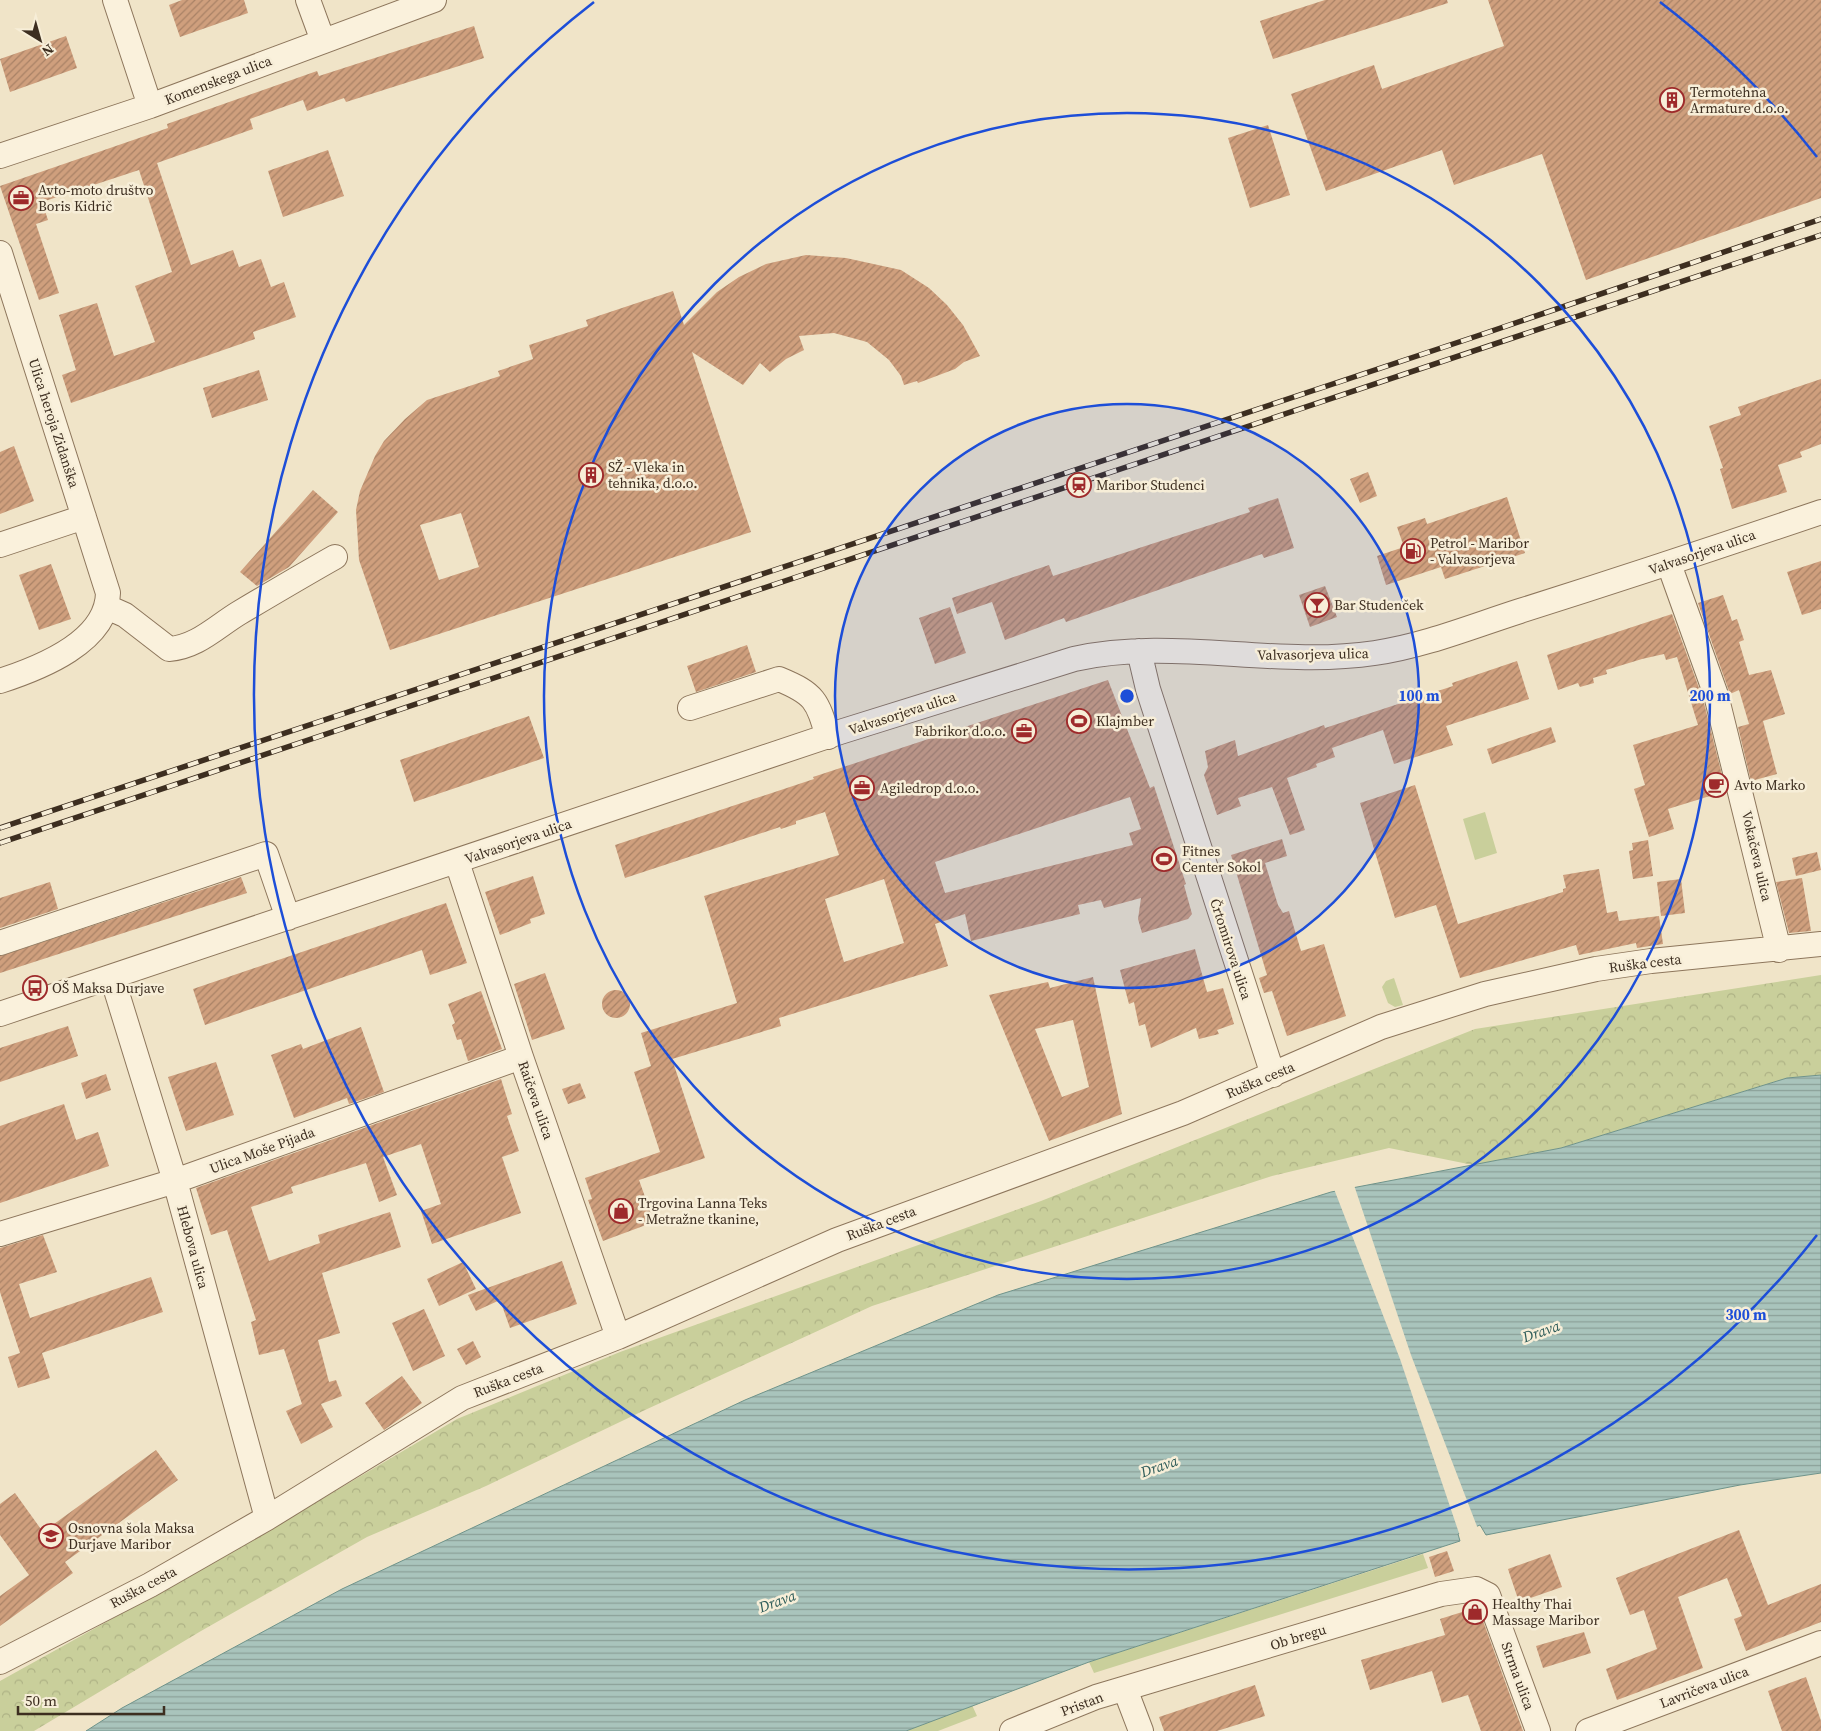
<svg xmlns="http://www.w3.org/2000/svg" width="1821" height="1731" font-family="'Source Serif 4',serif">
<style>
.grass{fill:#c9cf9b}
.forest{fill:url(#forest-crowns)}
.water{fill:url(#water-rules);stroke:#6f938a}
.pier{fill:#f0e4c8}
.building{fill:url(#building-hatch);fill-rule:evenodd}
.lines{fill:none;stroke-linecap:round;stroke-linejoin:round}
.minor-casing{stroke:#8d765c;stroke-width:26}
.minor{stroke:#faf1dc;stroke-width:24}
.rail-casing{stroke:#3d2e20;stroke-width:5.5}
.rail{stroke:#f7eed8;stroke-width:4;stroke-dasharray:11;stroke-linecap:butt}
.ring{fill:none;stroke:#1d4ed8;stroke-width:2.5}
.labels{text-anchor:middle;dominant-baseline:central;stroke-width:5;stroke-linejoin:round;paint-order:stroke}
.street-label{font-size:14px;fill:#3d2e20;stroke:#f7eed8}
.poi-label{font-size:14px;fill:#3d2e20;stroke:#f7eed8;text-anchor:start}
.water-label{font-size:15px;font-style:italic;fill:#2f5d5a;stroke:#f7eed8}
.centre{fill:#1d4ed8;stroke:#f7eed8;stroke-width:2.5}
.ring-label{font-size:15px;text-anchor:middle;font-weight:bold;fill:#1d4ed8;stroke:#f7eed8;stroke-width:5;stroke-linejoin:round;paint-order:stroke}
</style>
<defs>
<pattern id="forest-crowns" width="20" height="18" patternUnits="userSpaceOnUse" patternTransform="scale(1.25)"><rect width="20" height="18" fill="#c9cf9b"/><path d="M2 6a3 3 0 1 1 6 0M12 15a3 3 0 1 1 6 0" fill="none" stroke="#aeb285"/></pattern>
<pattern id="water-rules" width="6" height="5" patternUnits="userSpaceOnUse" patternTransform="scale(1.25)"><rect width="6" height="5" fill="#a9c4bc"/><path d="M0 2.5h6" fill="none" stroke="#8ba098"/></pattern>
<pattern id="building-hatch" width="6" height="6" patternUnits="userSpaceOnUse" patternTransform="scale(1.25)"><rect width="6" height="6" fill="#cf9f7d"/><path d="M-1 1l2-2M0 6l6-6M5 7l2-2" fill="none" stroke="#a98266"/></pattern>
</defs>
<rect width="100%" height="100%" fill="#f0e4c8"/>
<!-- grass -->
<path class="grass" d="M1485,812L1497,853L1475,860L1463,819Z
M1394,978L1403,1005L1395,1007L1388,1003L1382,987L1386,981Z
M1423,1554L1428,1568L1094,1673L1089,1662Z
M972,1705L977,1716L938,1731H906Z"/>
<!-- forest -->
<path class="forest" d="M1821,975V1075L1787,1078L1561,1148L1473,1165L1389,1148L1272,1176L872,1306L645,1410L486,1486L367,1537L201,1631L34,1731H0V1681L234,1551L457,1419L620,1352L1041,1201L1475,1029Z"/>
<!-- water -->
<path class="water" d="M1821,1075V1473L1740,1485L1486,1535L1480,1525L1458,1534L1460,1541L1089,1662L906,1731H86L122,1708L342,1589L745,1400L998,1295L1331,1192L1561,1148L1787,1078Z"/>
<!-- pier -->
<path class="pier" d="M1354,1185L1411,1355L1478,1529L1461,1535L1462,1542L1400,1359L1334,1189Z"/>
<!-- building -->
<path class="building" d="M182,0H244L248,13L180,37L169,5Z
M1325,0H1447L1448,3L1273,59L1260,21Z
M1488,0H1821V198L1586,280L1542,154L1454,185L1442,150L1326,191L1291,94L1374,65L1382,89L1504,46Z
M474,26L484,58L346,102L344,98L307,111L303,100L250,119L253,129L157,163L191,265L233,250L239,267L261,259L271,287L284,282L296,317L253,332L255,339L71,403L62,375L76,370L59,315L97,303L114,356L155,342L135,286L172,272L139,170L42,202L48,220L36,224L59,293L39,300L0,186L168,128L167,124L317,71L319,76Z
M66,36L77,68L10,92L0,59Z
M1268,125L1290,195L1250,208L1228,138Z
M328,150L344,196L283,217L268,171Z
M806,255L846,258L901,270L929,288L947,305L963,325L980,356L964,362L955,369L918,383L917,381L904,385L901,376L889,360L867,342L834,333L799,336L804,350L786,359L770,372L760,363L743,385L692,352L751,532L390,650L359,560L356,510L360,491L375,456L384,441L405,419L427,400L500,376L498,371L533,359L529,345L588,326L586,320L673,291L684,325L717,292L739,277L766,264ZM461,513L479,567L439,580L420,525Z
M259,370L268,400L212,418L203,388Z
M1821,379V444L1800,452L1802,457L1778,465L1787,492L1732,509L1720,469L1723,468L1709,426L1741,415L1738,407Z
M14,446L34,501L0,514V452Z
M1368,472L1377,496L1360,503L1350,479Z
M313,490L338,512L289,567L257,586L240,572Z
M1507,497L1525,553L1445,579L1441,567L1386,585L1377,556L1404,547L1397,527L1425,518L1427,524Z
M1278,498L1294,548L1264,558L1262,554L1066,622L1064,618L1005,640L992,602L957,614L952,598L1049,565L1053,576L1250,512L1248,508Z
M1821,561V609L1802,615L1787,572Z
M51,564L71,619L39,630L19,575Z
M1325,586L1337,617L1310,627L1299,595Z
M1723,595L1732,621L1737,619L1744,640L1739,642L1749,675L1771,670L1785,714L1763,721L1777,774L1751,781L1738,727L1749,724L1739,690L1730,694L1698,603Z
M950,607L966,653L935,664L919,618Z
M1672,614L1703,699L1726,791L1668,809L1674,829L1649,837L1634,789L1645,785L1633,745L1698,725L1677,657L1666,660L1664,654L1642,659L1606,670L1607,674L1593,678L1594,683L1580,687L1578,683L1558,690L1547,655Z
M747,645L756,672L696,692L687,666Z
M1517,661L1529,699L1446,726L1453,745L1394,764L1383,730L1332,748L1335,757L1316,764L1317,767L1287,778L1305,830L1290,835L1272,787L1238,798L1241,806L1217,815L1204,775L1208,767L1205,751L1235,740L1238,756L1324,725L1325,728L1453,686L1452,683Z
M1108,680L1150,788L1154,786L1186,884L1184,885L1192,914L1188,919L1142,933L1138,919L1141,898L1104,908L1101,900L1078,905L1080,914L971,941L965,914L935,924L948,966L779,1018L781,1026L672,1059L705,1158L639,1180L654,1222L603,1241L588,1200L592,1199L585,1178L660,1152L634,1072L651,1066L641,1033L737,1003L704,896L839,855L825,812L796,821V824L781,829L780,827L625,878L615,845L814,779L813,777ZM1130,797L1141,829L1129,833L1133,845L945,893L935,862ZM884,879L904,943L844,962L825,899Z
M529,716L544,758L414,802L400,760Z
M1551,727L1556,742L1492,764L1487,749Z
M1415,785L1458,924L1563,892V889L1566,888L1563,875L1599,869L1607,913L1617,911L1619,921L1659,916L1663,944L1637,948L1636,943L1579,955L1576,945L1460,978L1436,905L1395,918L1360,803Z
M1282,839L1287,856L1265,863L1278,905L1283,913L1289,911L1301,951L1324,944L1346,1016L1287,1036L1272,991L1264,993L1259,978L1267,975L1231,855Z
M1648,840L1653,876L1633,879L1629,851L1633,850L1632,843Z
M1817,852L1821,870L1796,876L1792,858Z
M533,876L545,914L530,919L531,923L500,935L485,892Z
M241,877L247,893L0,973V956Z
M1802,878L1811,931L1789,933L1776,882Z
M1681,879L1685,913L1661,916L1657,882Z
M50,882L58,909L0,928V898Z
M446,903L467,963L430,975L422,950L205,1025L193,989Z
M1195,949L1207,992L1223,988L1234,1024L1217,1030L1219,1034L1199,1039L1196,1028L1151,1048L1145,1024L1139,1026L1134,1002L1129,1004L1120,970Z
M545,973L565,1029L532,1040L514,984Z
M1093,977L1122,1114L1049,1141L989,995L1048,982L1050,988ZM1073,1020L1089,1087L1062,1097L1035,1029Z
M602 1004a14 14 0 1 1 28 0a14 14 0 1 1-28 0Z
M481,991L502,1049L468,1061L461,1039L457,1040L452,1025L455,1023L448,1004Z
M68,1026L78,1056L0,1082V1048Z
M361,1027L384,1092L349,1104L347,1098L294,1118L271,1055L301,1044L303,1049Z
M216,1062L234,1115L186,1131L168,1077Z
M106,1074L111,1090L86,1099L81,1083Z
M501,1079L512,1114L507,1116L519,1151L502,1157L521,1213L432,1244L421,1211L441,1204L421,1144L383,1157L397,1195L379,1202L366,1163L291,1187L293,1193L251,1207L269,1261L320,1243L318,1235L390,1212L401,1247L322,1273L340,1333L318,1340L329,1382L336,1380L342,1396L321,1404L333,1427L301,1444L286,1411L302,1404L284,1349L259,1355L251,1322L256,1320L227,1230L211,1235L196,1188Z
M580,1083L586,1098L568,1104L562,1089Z
M64,1104L76,1140L98,1132L109,1166L0,1203V1126Z
M43,1235L57,1272L19,1284L30,1318L151,1277L163,1312L42,1353L50,1378L18,1388L8,1357L20,1353L0,1292V1248Z
M562,1261L577,1304L510,1328L500,1300L476,1311L468,1295Z
M463,1262L476,1289L439,1306L427,1279Z
M424,1309L445,1356L413,1371L392,1323Z
M473,1341L481,1357L466,1365L457,1349Z
M402,1376L422,1403L384,1430L365,1403Z
M156,1450L178,1480L65,1562L73,1573L0,1626V1596L29,1575L0,1535V1504L15,1493L43,1532Z
M1739,1530L1768,1605L1821,1584V1622L1746,1651L1734,1619L1742,1616L1727,1578L1678,1597L1703,1668L1617,1700L1606,1669L1657,1649L1644,1610L1630,1615L1616,1578Z
M1447,1551L1454,1571L1435,1577L1429,1557Z
M1550,1554L1562,1587L1519,1602L1508,1569Z
M1478,1607L1523,1731H1481L1468,1695L1442,1703L1432,1671L1370,1690L1361,1660L1445,1635L1440,1619Z
M1584,1632L1591,1653L1543,1668L1536,1646Z
M1806,1677L1821,1721V1731H1782L1768,1691Z
M1255,1685L1265,1716L1217,1731H1164L1159,1717Z"/>
<g class="lines">
<defs>
<path id="minor" d="M115,0L150,106
M308,0L323,41
M0,156L150,106L434,0
M0,253L108,593C107,642 40,668 0,681
M0,545L84,517
M1669,564L1716,695L1779,950
M107,607L125,615L169,649C197,647 216,627 239,613C271,594 303,575 335,557
M1139,651L1148,689L1273,1075
M690,708L779,679C815,694 817,700 828,737
M457,862L521,1057L618,1337
M0,943L266,854L288,918
M112,977L175,1181L267,1518
M0,1014L840,732L1074,659C1173,637 1275,668 1375,653C1424,646 1473,626 1520,611C1621,579 1721,546 1821,512
M0,1234L175,1181L521,1057
M0,1662L150,1585L267,1518L462,1398L618,1337L837,1240L1183,1113L1381,1027L1485,994L1596,969L1651,961L1821,944
M1125,1689L1141,1731
M1012,1731L1096,1697L1441,1594L1476,1589L1488,1595L1538,1731
M1588,1731L1821,1643"/>
</defs>
<!-- minor casing -->
<use href="#minor" class="minor-casing"/>
<!-- minor -->
<use href="#minor" class="minor"/>
<defs>
<path id="rail" d="M0,828L1477,336L1821,219
M0,843L1821,235"/>
</defs>
<!-- rail casing -->
<use href="#rail" class="rail-casing"/>
<!-- rail -->
<use href="#rail" class="rail"/>
</g>
<!-- distance rings -->
<circle cx="1127" cy="696" r="292" fill="#1d4ed8" fill-opacity=".12"/>
<g class="ring">
<circle cx="1127" cy="696" r="292"/>
<circle cx="1127" cy="696" r="583"/>
<path d="M1817 1235A875 875 0 1 1 594 2M1660 2A875 875 0 0 1 1817 157"/>
</g>
<!-- icons -->
<defs>
<symbol id="building-ring" viewBox="-11 -11 22 22"><circle r="9.5" fill="#f7eed8" stroke="#9e2a2b" stroke-width="1.5"/><path d="M-4-6H4V6H1V3H-1V6H-4ZM-2.5-4.3h1.7v1.8h-1.7ZM.8-4.3h1.7v1.8H.8ZM-2.5-1h1.7V.8h-1.7ZM.8-1h1.7V.8H.8Z" fill="#9e2a2b"/></symbol>
<symbol id="office-ring" viewBox="-11 -11 22 22"><circle r="9.5" fill="#f7eed8" stroke="#9e2a2b" stroke-width="1.5"/><path d="M-6-3h4V-5.5h4V-3h4V5H-6ZM-1-4.5V-3h2v-1.5ZM-6 0V1H6V0Z" fill="#9e2a2b"/></symbol>
<symbol id="station-ring" viewBox="-11 -11 22 22"><circle r="9.5" fill="#f7eed8" stroke="#9e2a2b" stroke-width="1.5"/><path d="M-3-6H3Q5-6 5-4V2Q5 4 3 4L4.5 6H3L1.5 4h-3L-3 6H-4.5L-3 4Q-5 4-5 2V-4Q-5-6-3-6ZM-3.5-4v3h7v-3ZM-3.5 1v1.5H-2V1ZM2 1v1.5H3.5V1Z" fill="#9e2a2b"/></symbol>
<symbol id="fuel-ring" viewBox="-11 -11 22 22"><circle r="9.5" fill="#f7eed8" stroke="#9e2a2b" stroke-width="1.5"/><path d="M-5.5-6h7V0h2V4h1.3V-2.5L3-4.5l.8-.8L6-3V5H2.5V1h-1V6h-7ZM-4.2-4.7v3.2H.2V-4.7Z" fill="#9e2a2b"/></symbol>
<symbol id="bar-ring" viewBox="-11 -11 22 22"><circle r="9.5" fill="#f7eed8" stroke="#9e2a2b" stroke-width="1.5"/><path d="M-6-5H6L.8 .8V4.5H3.5V6h-7V4.5H-.8V.8Z" fill="#9e2a2b"/></symbol>
<symbol id="stadium-ring" viewBox="-11 -11 22 22"><circle r="9.5" fill="#f7eed8" stroke="#9e2a2b" stroke-width="1.5"/><path d="M0-5a6.5 5 0 1 0 0 10a6.5 5 0 1 0 0-10ZM-3.5-1.8h7v3.6h-7Z" fill="#9e2a2b"/></symbol>
<symbol id="cafe-ring" viewBox="-11 -11 22 22"><circle r="9.5" fill="#f7eed8" stroke="#9e2a2b" stroke-width="1.5"/><path d="M-5.5-4.5H6V0H3Q3 3.5 0 3.5H-2.5Q-5.5 3.5-5.5 0ZM3-3.2v2h1.7v-2ZM-6 4.5H4V6H-6Z" fill="#9e2a2b"/></symbol>
<symbol id="bus-ring" viewBox="-11 -11 22 22"><circle r="9.5" fill="#f7eed8" stroke="#9e2a2b" stroke-width="1.5"/><path d="M-5-6H5V4H4V6H2V4H-2V6H-4V4H-5ZM-3.5-4V0h7V-4ZM-3.5 1.2v1.5H-2V1.2ZM2 1.2v1.5H3.5V1.2Z" fill="#9e2a2b"/></symbol>
<symbol id="shop-ring" viewBox="-11 -11 22 22"><circle r="9.5" fill="#f7eed8" stroke="#9e2a2b" stroke-width="1.5"/><path d="M-5-2.5h2.3a2.7 3.5 0 0 1 5.4 0H5L5.5 6h-11ZM-1.5-2.5h3a1.5 2.3 0 0 0-3 0Z" fill="#9e2a2b"/></symbol>
<symbol id="school-ring" viewBox="-11 -11 22 22"><circle r="9.5" fill="#f7eed8" stroke="#9e2a2b" stroke-width="1.5"/><path d="M0-5L7-2L0 1L-7-2ZM-4 1L0 2.5L4 1V4Q0 6-4 4Z" fill="#9e2a2b"/></symbol>
</defs>
<g fill-rule="evenodd">
<use href="#building-ring" x="1658" y="86" width="28" height="28"/>
<use href="#office-ring" x="7" y="184" width="28" height="28"/>
<use href="#building-ring" x="577" y="461" width="28" height="28"/>
<use href="#station-ring" x="1065" y="471" width="28" height="28"/>
<use href="#fuel-ring" x="1399" y="537" width="28" height="28"/>
<use href="#bar-ring" x="1303" y="591" width="28" height="28"/>
<use href="#stadium-ring" x="1065" y="707" width="28" height="28"/>
<use href="#office-ring" x="1010" y="717" width="28" height="28"/>
<use href="#cafe-ring" x="1702" y="771" width="28" height="28"/>
<use href="#office-ring" x="848" y="774" width="28" height="28"/>
<use href="#stadium-ring" x="1150" y="845" width="28" height="28"/>
<use href="#bus-ring" x="21" y="974" width="28" height="28"/>
<use href="#shop-ring" x="607" y="1197" width="28" height="28"/>
<use href="#school-ring" x="37" y="1522" width="28" height="28"/>
<use href="#shop-ring" x="1461" y="1598" width="28" height="28"/>
</g>
<g class="labels">
<!-- street labels -->
<g class="street-label">
<text transform="translate(218 80) rotate(-21)">Komenskega ulica</text>
<text transform="translate(54 423) rotate(72)">Ulica heroja Zidanška</text>
<text transform="translate(1702 552) rotate(-19)">Valvasorjeva ulica</text>
<text transform="translate(1313 654) rotate(-1)">Valvasorjeva ulica</text>
<text transform="translate(902 713) rotate(-18)">Valvasorjeva ulica</text>
<text transform="translate(518 841) rotate(-19)">Valvasorjeva ulica</text>
<text transform="translate(1757 856) rotate(77)">Vokačeva ulica</text>
<text transform="translate(1231 949) rotate(72)">Črtomirova ulica</text>
<text transform="translate(1645 963) rotate(-7)">Ruška cesta</text>
<text transform="translate(1260 1080) rotate(-23)">Ruška cesta</text>
<text transform="translate(536 1100) rotate(71)">Raičeva ulica</text>
<text transform="translate(262 1150) rotate(-20)">Ulica Moše Pijada</text>
<text transform="translate(881 1223) rotate(-21)">Ruška cesta</text>
<text transform="translate(193 1247) rotate(75)">Hlebova ulica</text>
<text transform="translate(508 1380) rotate(-21)">Ruška cesta</text>
<text transform="translate(143 1587) rotate(-28)">Ruška cesta</text>
<text transform="translate(1298 1637) rotate(-17)">Ob bregu</text>
<text transform="translate(1518 1676) rotate(70)">Strma ulica</text>
<text transform="translate(1704 1687) rotate(-21)">Lavričeva ulica</text>
<text transform="translate(1082 1704) rotate(-21)">Pristan</text>
</g>
<!-- poi labels -->
<g class="poi-label">
<text x="1690" y="92">Termotehna<tspan x="1690" dy="16">Armature d.o.o.</tspan></text>
<text x="38" y="190">Avto-moto društvo<tspan x="38" dy="16">Boris Kidrič</tspan></text>
<text x="608" y="467">SŽ - Vleka in<tspan x="608" dy="16">tehnika, d.o.o.</tspan></text>
<text x="1096" y="485">Maribor Studenci</text>
<text x="1430" y="543">Petrol - Maribor<tspan x="1430" dy="16">- Valvasorjeva</tspan></text>
<text x="1334" y="605">Bar Studenček</text>
<text x="1096" y="721">Klajmber</text>
<text x="1006" y="731" text-anchor="end">Fabrikor d.o.o.</text>
<text x="1734" y="785">Avto Marko</text>
<text x="880" y="788">Agiledrop d.o.o.</text>
<text x="1182" y="851">Fitnes<tspan x="1182" dy="16">Center Sokol</tspan></text>
<text x="52" y="988">OŠ Maksa Durjave</text>
<text x="638" y="1203">Trgovina Lanna Teks<tspan x="638" dy="16">- Metražne tkanine,</tspan></text>
<text x="68" y="1528">Osnovna šola Maksa<tspan x="68" dy="16">Durjave Maribor</tspan></text>
<text x="1492" y="1604">Healthy Thai<tspan x="1492" dy="16">Massage Maribor</tspan></text>
</g>
<!-- water labels -->
<g class="water-label">
<text transform="translate(1541 1331) rotate(-19)">Drava</text>
<text transform="translate(1159 1466) rotate(-19)">Drava</text>
<text transform="translate(777 1601) rotate(-20)">Drava</text>
</g>
</g>
<circle cx="1127" cy="696" r="8" class="centre"/>
<g class="ring-label">
<text x="1419" y="701">100 m</text>
<text x="1710" y="701">200 m</text>
<text x="1746" y="1320">300 m</text>
</g>
<!-- north arrow -->
<g transform="translate(40 40) rotate(143)" stroke="#f7eed8" stroke-width="4" paint-order="stroke">
<path d="M0-4L9 19L0 12L-9 19Z" fill="#3d2e20"/>
<text y="-8" font-size="14" font-weight="bold" text-anchor="middle" fill="#3d2e20">N</text>
</g>
<!-- scale -->
<path d="M18 1706v8h146v-8" fill="none" stroke="#3d2e20" stroke-width="2.5"/>
<text x="25" y="1706" font-size="15" fill="#3d2e20" stroke="#f7eed8" stroke-width="4" paint-order="stroke">50 m</text>
</svg>
